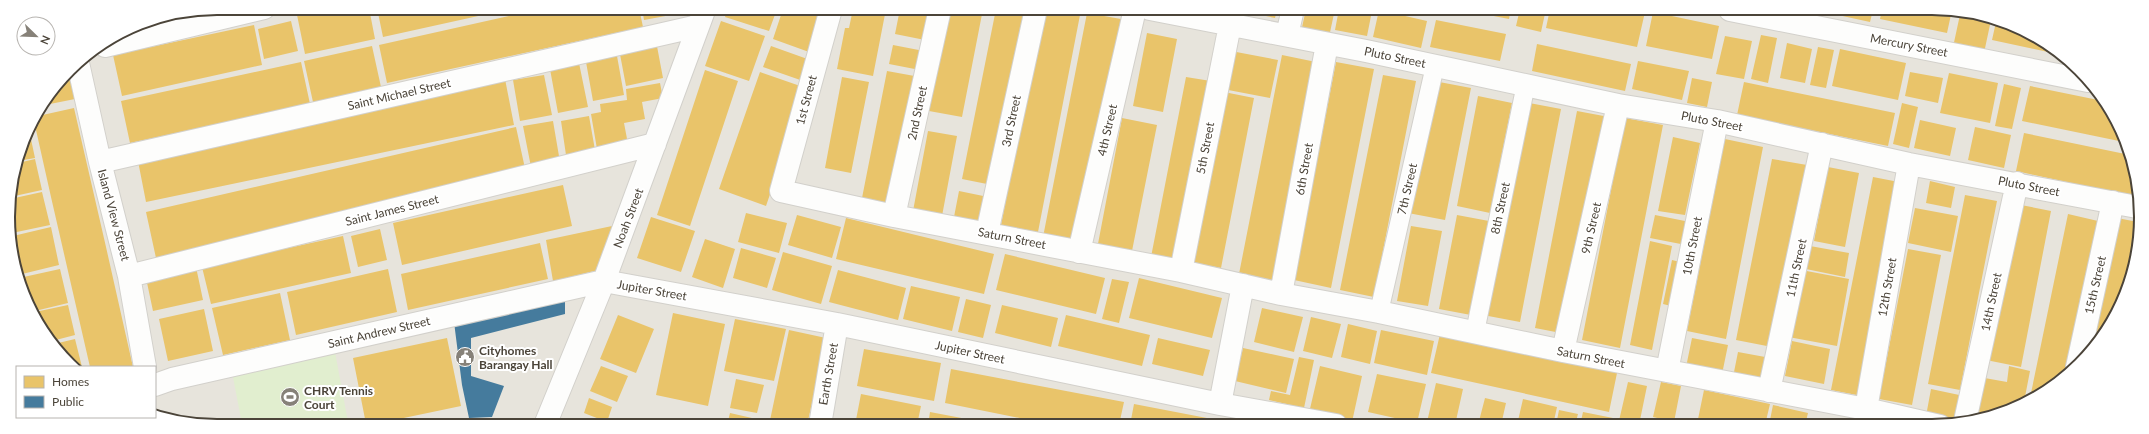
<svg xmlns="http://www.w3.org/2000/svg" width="2149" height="434" font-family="Lato,sans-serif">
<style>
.residential{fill:#e7e4dc}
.green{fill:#e1eecf}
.homes{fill:#e9c46a}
.public{fill:#457b9d}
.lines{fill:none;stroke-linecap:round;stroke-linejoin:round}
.pedestrian-casing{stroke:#d2d0cb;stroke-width:20}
.minor-casing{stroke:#d2d0cb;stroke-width:24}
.pedestrian{stroke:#fdfdfc;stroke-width:18}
.minor{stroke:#fdfdfc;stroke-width:22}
.labels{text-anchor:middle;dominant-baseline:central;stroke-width:4;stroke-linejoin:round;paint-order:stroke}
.street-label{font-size:12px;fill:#4b4439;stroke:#fff}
.poi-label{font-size:12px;font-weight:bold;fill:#4b4439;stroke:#fff;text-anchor:start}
.rim{fill:none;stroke:#4b4439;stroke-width:2}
</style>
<rect width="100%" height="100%" fill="#f4f2ee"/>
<!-- residential -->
<path class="residential" d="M217,8L1959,10L2036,36L2098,90L2134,163L2139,244L2120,309L2080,365L2012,410L1946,426L190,424L155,414V367H76L60,355L19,284L8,204L24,137L69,69L137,24Z"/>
<!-- green -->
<path class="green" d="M335,352L348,422L336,424H242L232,372Z"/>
<!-- homes -->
<path class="homes" d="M305,8H369L375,39L305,54L296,10Z
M377,8H510V9L383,37Z
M545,8H639L643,27L387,83L379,45Z
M642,8H703V9L644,20Z
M728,9H777L769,31L725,17Z
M783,9H824L809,52L773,39Z
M853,9H886L873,76L837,69L845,28H849Z
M900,9H936L930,41L895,34Z
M948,9H983L962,117L929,111Z
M996,9H1031L997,186L962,179Z
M1043,9L1080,15L1038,232L1001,225Z
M1241,9H1277L1275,18L1237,10Z
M1306,9H1335L1329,37L1301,32Z
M1339,9L1372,11L1367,36L1335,30Z
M1483,9H1511L1509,19L1463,10Z
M1520,9H1546L1541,32L1516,26Z
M1550,9H1634L1645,12L1637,47L1546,28Z
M1379,10L1427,21L1421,48L1373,37Z
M1815,10H1873L1870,22Z
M1882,10H1952L1947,33L1880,19Z
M1961,10L1991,20L1984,53L1953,47Z
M1653,12L1719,26L1712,59L1646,46Z
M1087,13L1121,19L1077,244L1043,237Z
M1436,20L1506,34L1500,61L1430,47Z
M291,21L298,51L264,59L258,29Z
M721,21L765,36L749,81L705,66Z
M1996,22L2036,36L2057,54L1992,40Z
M254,25L262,65L122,96L113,55Z
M1147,33L1177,39L1163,112L1133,106Z
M1761,35L1777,38L1768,83L1751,79Z
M1725,36L1752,41L1744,79L1716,74Z
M656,41L663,78L626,86L619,49Z
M1787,43L1812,49L1805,83L1780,78Z
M1537,44L1631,64L1625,91L1532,71Z
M893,45L929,52L925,71L889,64Z
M372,46L381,87L313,102L304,61Z
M771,46L813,61L806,82L763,67Z
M1818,47L1834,50L1826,88L1810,85Z
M1840,49L1906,63L1898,100L1832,86Z
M1231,51L1278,60L1270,98L1223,89Z
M1282,55L1316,62L1274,281L1239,274Z
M617,56L624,95L593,101L586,62Z
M1638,61L1689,71L1682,100L1632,89Z
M301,62L310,104L130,143L121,101Z
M1336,62L1374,69L1331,288L1294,280Z
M579,63L588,107L558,113L550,69Z
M69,70L75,99L45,105L55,90Z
M705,70L738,81L690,226L657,215Z
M887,71L920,77L895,205L862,198Z
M760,72L806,88L766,206L719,189Z
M1910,72L1943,78L1938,103L1905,96Z
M1949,73L1998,83L1990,123L1940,113Z
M544,75L552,115L520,121L513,80Z
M1383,75L1416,81L1374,297L1340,290Z
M842,77L869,82L851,173L825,168Z
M1186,77L1217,82L1182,262L1151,257Z
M1692,78L1712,82L1707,107L1687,103Z
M505,79L514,125L146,202L137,156Z
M1434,81L1471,88L1445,220L1408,213Z
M1744,82L1895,113L1888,146L1737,115Z
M660,83L663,98L642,102L645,119L624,123L628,144L597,149L591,114L601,112L600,104L627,100L626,89Z
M2004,84L2021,88L2012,129L1995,126Z
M2030,86L2103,101L2121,136L2119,141L2022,121Z
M1224,92L1254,98L1221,268L1190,262Z
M1478,96L1512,103L1490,213L1457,206Z
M1524,102L1561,109L1520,322L1483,315Z
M1902,103L1918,107L1909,148L1893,144Z
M74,108L106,247L133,367H90L51,197L34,121L38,116Z
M1577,111L1609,117L1566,334L1535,328Z
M589,116L595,150L566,155L561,121Z
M1122,118L1157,125L1131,256L1097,249Z
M1625,118L1663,125L1620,348L1582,340Z
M1920,120L1956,128L1950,156L1914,148Z
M553,121L560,162L531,167L523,126Z
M516,127L526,173L156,258L146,212Z
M1975,127L2011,135L2004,168L1968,160Z
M29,130L35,158L18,161L24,137Z
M928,131L957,136L942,216L913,211Z
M2024,133L2130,155L2134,163L2136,197L2016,171Z
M1673,137L1700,143L1685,215L1658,211Z
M1725,139L1763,147L1726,339L1687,331Z
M35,159L42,190L10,197L18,163Z
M1772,159L1807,165L1772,347L1736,340Z
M1828,167L1859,173L1845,247L1814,241Z
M1873,177L1904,183L1862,396L1831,390Z
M1930,181L1955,187L1951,208L1926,203Z
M563,185L572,226L402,265L393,223Z
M959,191L993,198L988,224L954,217Z
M42,192L50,225L12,233L10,199Z
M1965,195L1997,201L1960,390L1928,384Z
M2016,204L2051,211L2021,367L1986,360Z
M1915,208L1958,216L1951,252L1908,243Z
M746,213L787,223L779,253L738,242Z
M2068,214L2098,221L2069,359L2066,374L2030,398Z
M797,215L841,227L832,258L788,245Z
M1457,215L1489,221L1471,315L1439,309Z
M1655,215L1695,223L1691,246L1650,238Z
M651,217L695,231L681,272L637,258Z
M846,218L994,254L984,294L836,259Z
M2117,218L2138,222L2139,244L2120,309L2087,355Z
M612,226L603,269L553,281L546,240Z
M1411,226L1442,231L1428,306L1397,301Z
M51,227L59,265L18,275L13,236Z
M380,229L387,260L358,267L351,236Z
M343,236L351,273L211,304L202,267Z
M705,239L735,249L723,288L692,277Z
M1650,241L1672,246L1652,350L1630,345Z
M540,243L548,279L408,310L401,274Z
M1810,246L1849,253L1845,277L1806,269Z
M741,248L776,258L767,288L733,278Z
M1908,249L1941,255L1912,405L1879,399Z
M783,252L832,266L821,304L772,290Z
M1005,254L1105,278L1096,314L996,290Z
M1672,260L1688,264L1679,308L1663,304Z
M196,267L203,300L153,311L146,278Z
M60,269L68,303L35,311L21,287L19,278Z
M388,269L397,312L296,335L287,292Z
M1796,269L1849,279L1837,346L1783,336Z
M838,270L906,288L898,320L829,302Z
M1139,278L1222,298L1212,338L1129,318Z
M1112,279L1129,282L1119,323L1102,319Z
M911,286L960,297L952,331L903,319Z
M280,293L290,340L223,355L212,308Z
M966,299L991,305L983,338L958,332Z
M68,305L75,335L52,341L35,312Z
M1002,305L1058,318L1051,347L995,333Z
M1262,308L1303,317L1294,352L1254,342Z
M204,309L213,351L168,361L159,319Z
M673,313L725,324L708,406L656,395Z
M618,315L654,329L636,373L600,359Z
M1066,315L1150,335L1142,366L1058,346Z
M1311,317L1341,324L1332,358L1303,351Z
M735,319L786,329L774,381L724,371Z
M1348,324L1377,331L1370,364L1341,357Z
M789,330L826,338L822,360L807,425H769Z
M1381,330L1434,341L1427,375L1374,363Z
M1440,334L1617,373L1609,412L1431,373Z
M447,338L461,406L375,424H366L353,358Z
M1158,338L1210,350L1203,376L1152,364Z
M1692,338L1728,345L1721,379L1685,372Z
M75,339L82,367H76L60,355L54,344Z
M1792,341L1830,349L1824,384L1785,376Z
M1243,348L1294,359L1286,393L1235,381Z
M864,349L941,363L934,401L857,386Z
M1738,352L1776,359L1770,390L1732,382Z
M1299,357L1314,360L1304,408L1269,400L1271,391L1290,395Z
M601,366L628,376L617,402L590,391Z
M1320,366L1362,376L1352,422L1309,413Z
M2009,366L2030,371L2024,402L2012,410L1970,420L1979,377L2007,382Z
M951,369L1124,402L1119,425H1054L945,403Z
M1377,374L1426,384L1417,423L1368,412Z
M736,379L764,385L757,413L730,408Z
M1628,382L1647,386L1639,425H1618Z
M1661,382L1681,386L1674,422L1653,417Z
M1436,383L1463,389L1455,425H1442L1427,422Z
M1931,389L1964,396L1959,423L1926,416Z
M1704,390L1770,404L1765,425L1697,424Z
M861,394L921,406L917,425H855Z
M589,398L612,407L607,422L584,413Z
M1485,398L1506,403L1501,425H1478Z
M1523,399L1557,407L1553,425H1517Z
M1134,404L1238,424V425H1130Z
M1773,405L1808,413L1805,425H1769Z
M1559,410L1578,414L1575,425H1556Z
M930,412L993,424L992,425H928Z
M1583,412L1613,418L1611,425H1580Z
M730,413L765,421L764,425H727Z
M1815,418L1845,425H1813Z
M1858,421L1877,425H1857Z"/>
<!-- public -->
<path class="public" d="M565,297V314L471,338V376L504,386L492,417L469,418L462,385L454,322Z"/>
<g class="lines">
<defs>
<path id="pedestrian" d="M1379,312L1435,66
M1475,332L1526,84"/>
<path id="minor" d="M831,9L781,191L894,216L1181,271L1281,294L1379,312L1563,351L1866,409L1940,426
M1150,9L1366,51L1618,105L1717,121L1909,164L2137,207
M1730,10L2088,81
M1287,35L1293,9
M105,46L264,8
M78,63L100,162L129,276L145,367
M100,162L698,26
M894,216L940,9
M987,233L1036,9
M1079,252L1135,9
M1181,271L1230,25
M129,276L655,144
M1281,294L1327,44
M1563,351L1618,105
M2077,367L2113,202
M1667,371L1717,121
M155,385L172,379L604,281L837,324L1220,404L1336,425
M1769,391L1822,144
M1220,404L1243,285
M1866,409L1909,164
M1965,421L2017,183
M545,425L604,281L705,8
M820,425L837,324"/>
</defs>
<!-- pedestrian casing -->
<use href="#pedestrian" class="pedestrian-casing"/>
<!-- minor casing -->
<use href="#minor" class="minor-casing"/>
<!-- pedestrian -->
<use href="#pedestrian" class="pedestrian"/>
<!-- minor -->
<use href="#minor" class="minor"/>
</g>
<!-- icons -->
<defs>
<symbol id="civic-disc" viewBox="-11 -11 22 22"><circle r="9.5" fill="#868178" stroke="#fff"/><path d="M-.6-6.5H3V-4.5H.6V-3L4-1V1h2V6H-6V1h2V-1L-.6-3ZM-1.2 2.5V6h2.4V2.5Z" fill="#fff"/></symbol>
<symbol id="stadium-disc" viewBox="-11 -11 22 22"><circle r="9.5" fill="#868178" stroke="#fff"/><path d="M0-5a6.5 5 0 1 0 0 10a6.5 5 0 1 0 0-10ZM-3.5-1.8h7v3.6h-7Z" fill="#fff"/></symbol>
</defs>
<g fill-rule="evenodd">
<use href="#civic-disc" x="454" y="346" width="22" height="22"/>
<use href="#stadium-disc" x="279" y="386" width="22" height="22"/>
</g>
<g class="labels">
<!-- street labels -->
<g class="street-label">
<text transform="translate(1909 45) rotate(11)">Mercury Street</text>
<text transform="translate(1395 57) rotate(12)">Pluto Street</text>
<text transform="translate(399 94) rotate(-13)">Saint Michael Street</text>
<text transform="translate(806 100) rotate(-75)">1st Street</text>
<text transform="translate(917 113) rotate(-78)">2nd Street</text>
<text transform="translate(1011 121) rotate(-78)">3rd Street</text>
<text transform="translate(1712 121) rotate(11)">Pluto Street</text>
<text transform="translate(1107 130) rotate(-77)">4th Street</text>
<text transform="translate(1205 148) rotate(-79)">5th Street</text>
<text transform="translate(1304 169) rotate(-80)">6th Street</text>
<text transform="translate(2029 186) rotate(11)">Pluto Street</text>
<text transform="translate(1407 189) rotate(-77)">7th Street</text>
<text transform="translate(1500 208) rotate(-78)">8th Street</text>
<text transform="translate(392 210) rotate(-14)">Saint James Street</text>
<text transform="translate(114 215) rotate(75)">Island View Street</text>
<text transform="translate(628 218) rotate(-69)">Noah Street</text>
<text transform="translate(1591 228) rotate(-77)">9th Street</text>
<text transform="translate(1012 238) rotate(11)">Saturn Street</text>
<text transform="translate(1692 246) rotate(-79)">10th Street</text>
<text transform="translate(1796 268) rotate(-78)">11th Street</text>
<text transform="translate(2095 285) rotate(-77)">15th Street</text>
<text transform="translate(1887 287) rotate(-80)">12th Street</text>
<text transform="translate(652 290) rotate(10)">Jupiter Street</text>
<text transform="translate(1991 302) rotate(-78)">14th Street</text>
<text transform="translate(379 332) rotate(-13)">Saint Andrew Street</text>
<text transform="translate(970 352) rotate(12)">Jupiter Street</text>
<text transform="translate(1591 357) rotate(11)">Saturn Street</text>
<text transform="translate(828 374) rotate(-80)">Earth Street</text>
</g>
<!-- poi labels -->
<g class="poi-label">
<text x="479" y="350">Cityhomes<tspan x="479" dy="14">Barangay Hall</tspan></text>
<text x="304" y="390">CHRV Tennis<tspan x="304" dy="14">Court</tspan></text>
</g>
</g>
<!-- crop -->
<path d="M0 0H2149V434H0ZM217 15H1932A202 202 0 0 1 2134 217V217A202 202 0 0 1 1932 419H217A202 202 0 0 1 15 217V217A202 202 0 0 1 217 15Z" fill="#fff" fill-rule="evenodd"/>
<path class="rim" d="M217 15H1932A202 202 0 0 1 2134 217V217A202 202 0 0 1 1932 419H217A202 202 0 0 1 15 217V217A202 202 0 0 1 217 15Z"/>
<!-- legend -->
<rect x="16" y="366" width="140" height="52" fill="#ffffff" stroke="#b7b4b0"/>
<rect x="24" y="376" width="20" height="12" fill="#e9c46a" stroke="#b7b4b0"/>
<text x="52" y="386" font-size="12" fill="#4b4439">Homes</text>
<rect x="24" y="396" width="20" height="12" fill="#457b9d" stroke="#b7b4b0"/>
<text x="52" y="406" font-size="12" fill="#4b4439">Public</text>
<!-- north arrow -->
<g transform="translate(36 36) rotate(113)"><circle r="19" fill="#ffffff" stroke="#b7b4b0"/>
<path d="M0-3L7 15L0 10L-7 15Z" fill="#868178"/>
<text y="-6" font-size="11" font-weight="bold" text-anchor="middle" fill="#4b4439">N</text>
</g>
</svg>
